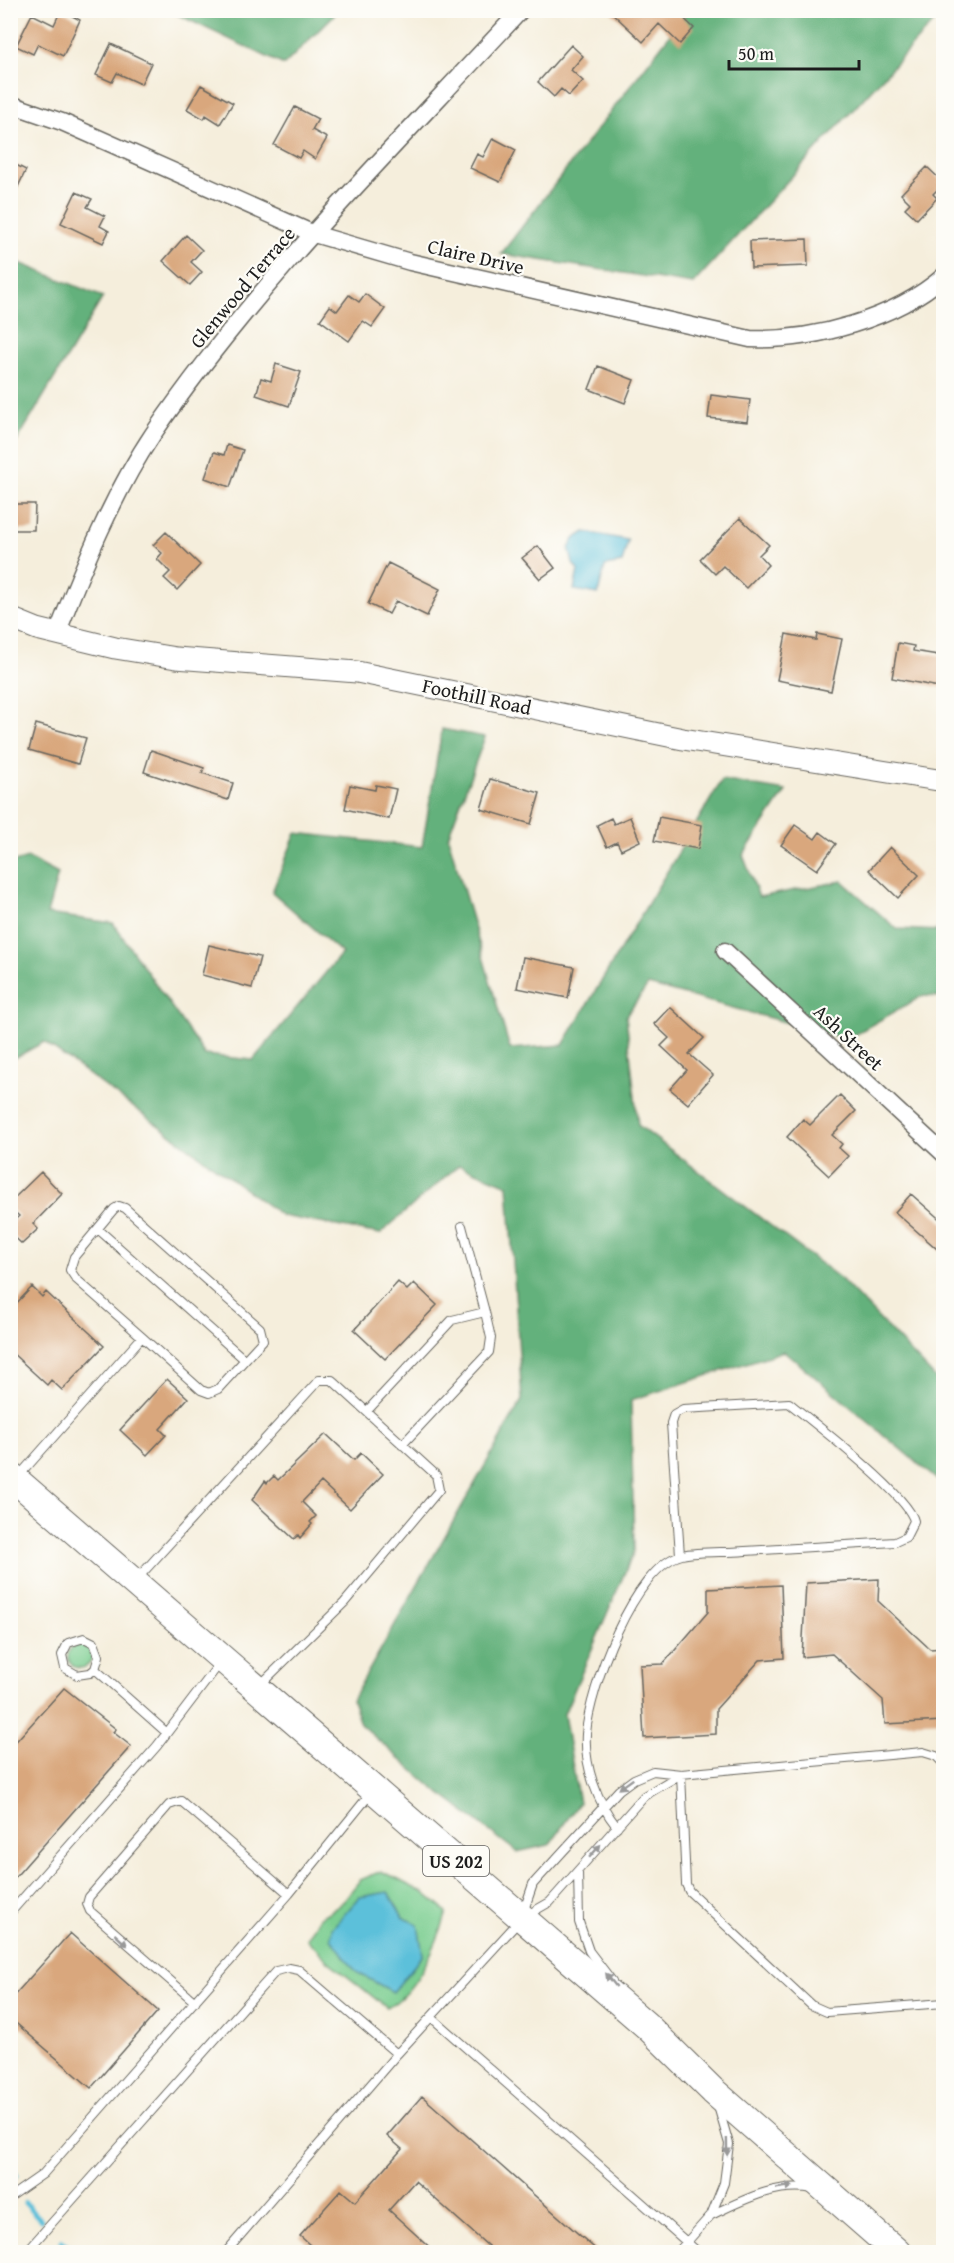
<svg xmlns="http://www.w3.org/2000/svg" width="954" height="2263" font-family="'Gentium Book Plus',serif">
<style>
.green{fill:#7bce91;stroke:#4c7556;stroke-width:1.5}
.forest{fill:#64b17b;stroke:#40664c;stroke-width:1.5}
.water{fill:#5cc0da;stroke:#3c6e7b;stroke-width:1.5}
.lines{fill:none;stroke-linecap:round;stroke-linejoin:round}
.stream{stroke:#5cc0da;stroke-width:5}
.building{fill:#d9a77d}
.service-casing{stroke:#68665f;stroke-width:10}
.minor-casing{stroke:#68665f;stroke-width:19}
.tertiary-casing{stroke:#68665f;stroke-width:23}
.trunk-casing{stroke:#68665f;stroke-width:29}
.service{stroke:#fff;stroke-width:8}
.minor{stroke:#fff;stroke-width:16}
.tertiary{stroke:#fff;stroke-width:21}
.trunk{stroke:#fff;stroke-width:27}
.oneway{fill:#999}
.labels{text-anchor:middle;dominant-baseline:central;stroke-width:4.5;stroke-linejoin:round;paint-order:stroke}
.shield{fill:#fdfcf7;stroke:#605f5e;stroke-width:1.5}
.shield-label{font-size:18px;font-weight:bold;fill:#1c1c1c}
.street-label{font-size:20px;fill:#1c1c1c;stroke:#fdfcf7}
</style>
<rect width="100%" height="100%" fill="#fdfcf7"/>
<filter id="ink" filterUnits="userSpaceOnUse"><feTurbulence type="fractalNoise" baseFrequency=".0167" numOctaves="2"/><feDisplacementMap in="SourceGraphic" scale="12" xChannelSelector="R" yChannelSelector="G"/><feConvolveMatrix kernelMatrix="1 2 1 2 8 2 1 2 1" color-interpolation-filters="sRGB"/></filter>
<filter id="wash" filterUnits="userSpaceOnUse"><feTurbulence type="fractalNoise" baseFrequency=".008" numOctaves="4" result="noise"/><feDisplacementMap in="SourceGraphic" scale="24" xChannelSelector="R" yChannelSelector="G"/><feGaussianBlur stdDeviation="1.35" result="paint"/><feColorMatrix in="noise" values="0 0 0 0 0 0 0 0 0 0 0 0 0 0 0 0 0 1.4 0 .05"/><feComposite in="paint" operator="in"/></filter>
<g filter="url(#wash)">
<rect width="100%" height="100%" fill="#f5eedc"/>
<!-- green -->
<path class="green" d="M68 1656a12 12 0 1 1 24 0a12 12 0 1 1-24 0Z
M381,1871L424,1893L447,1912C437,1944 417,1992 387,2008L328,1961L307,1939L320,1917L339,1906L360,1880Z"/>
<!-- forest -->
<path class="forest" d="M170,11H338L284,65Z
M688,11L943,12L693,284L501,254Z
M10,259L103,297L11,451H10Z
M442,729L485,737L448,837L510,1049L563,1045L722,780L786,791L743,855L759,897L842,881L897,929L943,931V997L922,996L847,1039L648,985L626,1016L638,1125L841,1279L943,1386V1485L784,1351L631,1400L634,1551L564,1714L579,1803L549,1845L517,1852L434,1789L360,1724L352,1700L522,1400L508,1185L459,1165L380,1234L282,1216L44,1042L11,1060V863L28,858L58,874L47,914L113,923L205,1055L253,1060L342,953L272,892L296,833L422,847Z"/>
<!-- water -->
<path class="water" d="M585,532L628,540L622,563L605,566L598,594L574,590L578,570L573,564L569,548L574,539Z
M388,1892L403,1917L418,1925L423,1955L393,1992L356,1972L331,1938L332,1928L360,1897Z"/>
<g class="lines">
<!-- stream -->
<path class="stream" d="M10,2164L16,2175
M25,2203L41,2220
M62,2241L75,2252"/>
</g>
<g id="blocks">
<!-- building -->
<path class="building" d="M61,10L80,20L63,56L38,44L33,54L16,46L32,14L54,25Z
M609,10H675L694,28L680,44L659,24L643,42Z
M111,44L151,63L141,84L117,73L112,82L96,75Z
M571,45L583,56L571,70L583,81L569,96L561,89L554,97L538,82Z
M201,85L233,103L220,124L206,115L204,119L187,109Z
M295,107L318,119L312,130L327,138L315,159L303,151L299,158L274,145Z
M493,138L516,150L500,182L470,168L477,154L483,157Z
M10,162L26,170L10,203Z
M927,167L944,183L933,194L937,198L917,219L905,208L910,203L901,194Z
M76,192L92,199L87,207L105,216L100,226L109,231L103,243L61,223Z
M186,235L202,250L191,262L202,272L190,285L163,261Z
M807,239L808,266L751,268L750,241Z
M365,294L385,309L372,327L363,321L349,341L320,320L330,306L337,311L349,295L359,302Z
M276,364L301,372L289,406L256,395L261,378L271,381Z
M598,366L634,380L625,403L589,389Z
M711,395L750,400L747,422L708,418Z
M227,445L243,450L230,487L205,478L214,452L224,455Z
M10,504H35L34,530H10Z
M740,518L769,545L759,555L768,565L746,588L723,566L715,574L700,559Z
M166,532L200,565L177,590L164,578L170,572L157,559L162,553L153,545Z
M538,546L555,568L540,579L522,558Z
M388,563L440,589L427,616L396,601L389,614L368,604Z
M786,634L816,640L817,634L842,639L831,691L777,680Z
M898,643L914,646L913,651L944,656V688L892,678Z
M36,724L86,738L78,764L29,750Z
M151,750L204,768L202,773L233,783L228,800L144,772Z
M490,779L540,793L531,824L481,809Z
M350,785L375,790L376,785L396,789L389,819L345,809Z
M630,817L640,841L621,850L617,842L607,847L597,825L611,818L614,824Z
M659,817L702,825L698,849L654,841Z
M795,825L815,839L820,832L836,844L817,870L781,845Z
M890,847L919,875L898,898L869,870Z
M209,945L260,957L252,988L202,975Z
M523,957L574,967L568,998L517,988Z
M670,1007L704,1038L689,1054L713,1075L688,1104L670,1089L687,1070L661,1046L669,1038L654,1024Z
M840,1095L856,1111L832,1135L842,1144L839,1148L848,1156L829,1176L787,1137L803,1119L810,1125Z
M41,1172L62,1194L33,1224L38,1229L22,1244L10,1233V1224L19,1216L10,1208V1202Z
M911,1194L944,1223V1255L895,1212Z
M398,1282L407,1290L414,1283L437,1305L385,1359L354,1330Z
M32,1287L42,1297L46,1292L104,1346L62,1390L51,1380L47,1385L10,1351V1310Z
M167,1379L188,1398L160,1429L166,1435L147,1455L120,1430Z
M326,1434L354,1460L361,1453L383,1474L350,1509L321,1482L302,1502L316,1516L310,1522L312,1524L300,1538L298,1535L294,1539L252,1500L265,1481L267,1483L274,1476L278,1480Z
M879,1579L878,1601L930,1649L944,1648V1721L885,1724L883,1700L832,1654L802,1657L806,1583Z
M781,1585L784,1658L760,1660L716,1709V1734L644,1738L640,1665L663,1664L708,1612V1589Z
M64,1688L116,1729L113,1732L131,1746L10,1883V1748Z
M70,1933L158,2011L91,2088L10,2018V2000Z
M422,2096L500,2165L600,2253H496L415,2181L389,2210L436,2253H319L300,2236L341,2190L355,2202L402,2149L387,2136Z"/>
</g>
</g>
<g filter="url(#ink)">
<use href="#blocks" fill-opacity="0" stroke="#68665f" stroke-width="1.5"/>
<g class="lines">
<defs>
<path id="service" d="M462,1226L485,1312
M98,1229L244,1359
M367,1411L452,1320L485,1312L491,1338L489,1352L402,1445
M18,1477L142,1337L201,1390L209,1393L218,1389L263,1340L260,1328L125,1208L119,1206L114,1209L74,1257L70,1270L76,1279L142,1337
M137,1579L319,1380H332L436,1475L439,1490L344,1603L258,1687
M95,1669L90,1673L77,1675L65,1668L62,1655L68,1643L84,1638L94,1643L99,1656L95,1669L167,1733
M681,1774L686,1884L689,1891L811,2005L827,2012L944,2003
M617,1827C597,1802 584,1766 586,1734C589,1690 634,1566 682,1555C701,1551 725,1553 745,1551C795,1548 845,1545 895,1542L906,1537L914,1521C909,1496 813,1422 789,1403L683,1409L674,1414L671,1423L680,1555
M578,1871L579,1922L589,1951L612,1981
M10,1913L157,1746L220,1663
M523,1913L533,1884L619,1790L634,1779L653,1771L681,1774L923,1752L936,1756L944,1764
M195,2002L90,1911L87,1904L89,1897L169,1805L181,1801L289,1894
M431,2017L698,2252
M10,2197L43,2174L289,1894L371,1793
M711,2215C744,2200 776,2182 813,2189
M26,2252L276,1971L289,1968L299,1970L397,2054
M226,2252L397,2054L522,1918L550,1902L644,1796L681,1774
M678,2252L711,2215L724,2183L729,2144L718,2106"/>
<path id="minor" d="M10,104L62,122L314,234L410,262L750,339C814,341 895,319 944,276
M57,634C82,569 114,492 153,434C258,280 395,147 521,10
M725,951L944,1154"/>
<path id="tertiary" d="M10,618L37,629L115,648L176,658L357,672L683,739L944,781"/>
<path id="trunk" d="M10,1475L647,2026L713,2091L897,2252"/>
</defs>
<!-- service casing -->
<use href="#service" class="service-casing"/>
<!-- minor casing -->
<use href="#minor" class="minor-casing"/>
<!-- tertiary casing -->
<use href="#tertiary" class="tertiary-casing"/>
<!-- trunk casing -->
<use href="#trunk" class="trunk-casing"/>
<!-- service -->
<use href="#service" class="service"/>
<!-- minor -->
<use href="#minor" class="minor"/>
<!-- tertiary -->
<use href="#tertiary" class="tertiary"/>
<!-- trunk -->
<use href="#trunk" class="trunk"/>
</g>
<!-- one-way arrows -->
<defs><path id="oneway-solid" d="M-6-.8H1V-3.2L6.5 0L1 3.2V.8H-6Z" transform="scale(1.5)"/></defs>
<g class="oneway">
<use href="#oneway-solid" transform="translate(626 1784) rotate(144)"/>
<use href="#oneway-solid" transform="translate(595 1851) rotate(-49)"/>
<use href="#oneway-solid" transform="translate(121 1940) rotate(42)"/>
<use href="#oneway-solid" transform="translate(611 1980) rotate(-128)"/>
<use href="#oneway-solid" transform="translate(727 2147) rotate(89)"/>
<use href="#oneway-solid" transform="translate(785 2187) rotate(-9)"/>
</g>
</g>
<g class="labels">
<!-- shield labels -->
<rect class="shield" x="423" y="1846" width="66" height="30" rx="4.5"/>
<g class="shield-label">
<text x="456" y="1861">US 202</text>
</g>
<!-- street labels -->
<g class="street-label">
<text transform="translate(476 256) rotate(13)">Claire Drive</text>
<text transform="translate(242 287) rotate(-50)">Glenwood Terrace</text>
<text transform="translate(477 696) rotate(12)">Foothill Road</text>
<text transform="translate(849 1037) rotate(43)">Ash Street</text>
</g>
</g>
<!-- margin -->
<rect width="954" height="2263" fill="none" stroke="#fdfcf7" stroke-width="36"/>
<!-- scale -->
<path d="M729 60v9h130v-9" fill="none" stroke="#1c1c1c" stroke-width="3"/>
<text x="738" y="60" font-size="18" fill="#1c1c1c" stroke="#fdfcf7" stroke-width="4.5" paint-order="stroke">50 m</text>
</svg>
